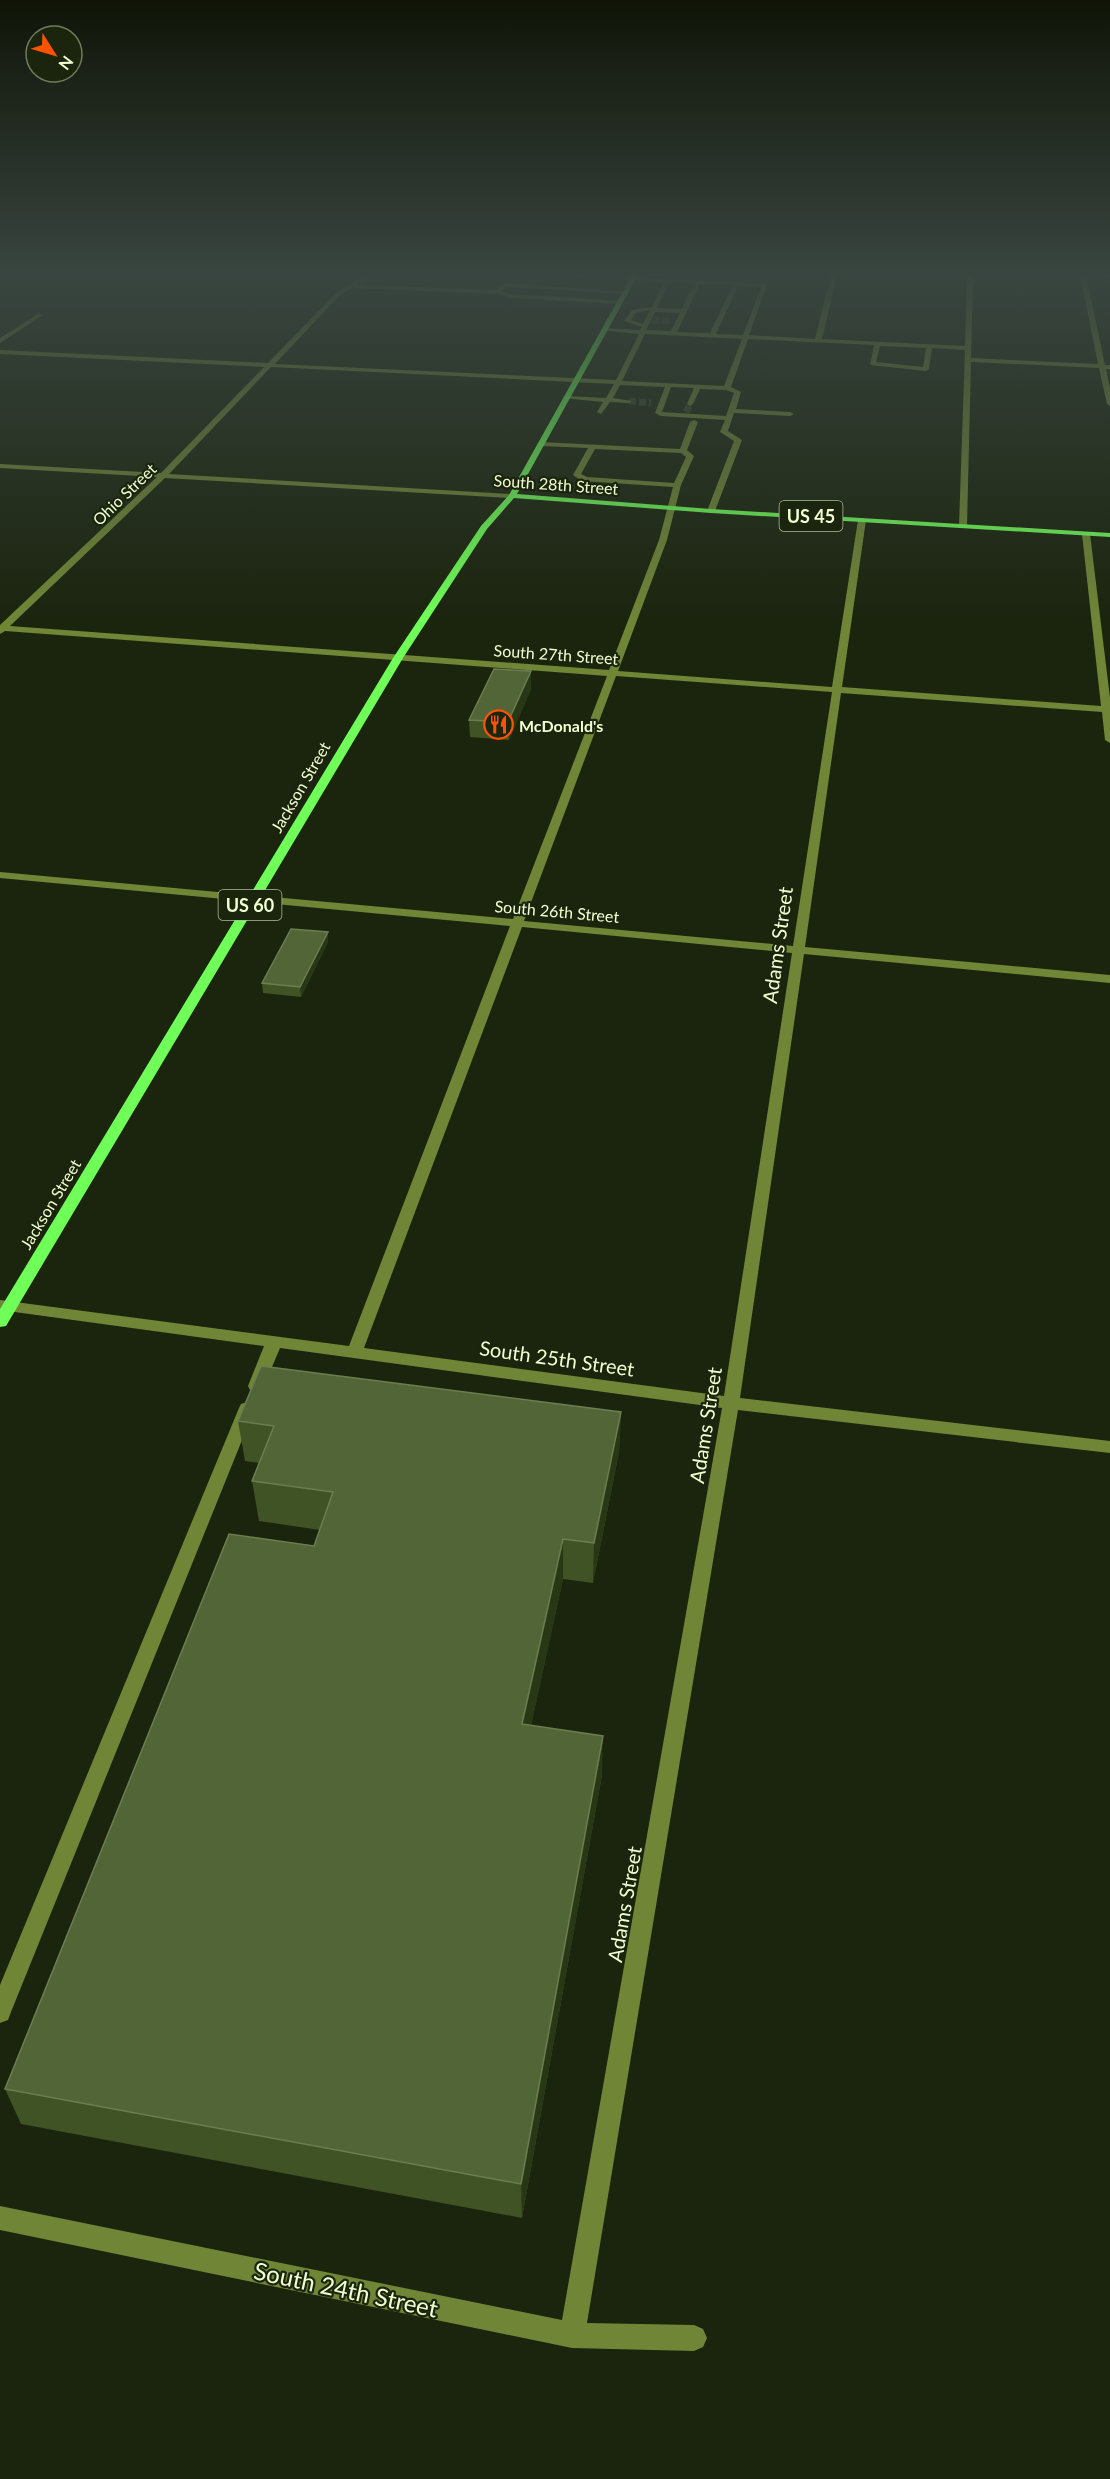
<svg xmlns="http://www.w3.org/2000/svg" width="1110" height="2479" font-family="Lato,sans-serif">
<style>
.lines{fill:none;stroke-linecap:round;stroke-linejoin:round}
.minor-tunnel{stroke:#3b452a;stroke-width:7;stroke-dasharray:7 3;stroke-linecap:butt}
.minor{fill:#708636;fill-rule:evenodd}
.major{fill:#70ff58;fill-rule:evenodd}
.wall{fill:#3f5325}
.shaded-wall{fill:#293814}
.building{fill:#526537;stroke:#6b7e50;stroke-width:1.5}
.labels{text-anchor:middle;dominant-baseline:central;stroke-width:4.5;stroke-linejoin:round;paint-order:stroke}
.far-street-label{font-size:16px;fill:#efffd1;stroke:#1b240d}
.far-poi-label{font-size:16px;font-weight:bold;fill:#efffd1;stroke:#1b240d;text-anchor:start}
.shield{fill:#1b240d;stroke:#afbd96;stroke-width:1.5}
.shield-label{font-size:18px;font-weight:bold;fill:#efffd1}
.street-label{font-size:20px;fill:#efffd1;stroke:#1b240d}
.near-street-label{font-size:24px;fill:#efffd1;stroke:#1b240d}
</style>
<rect width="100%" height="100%" fill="#1b240d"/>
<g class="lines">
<!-- minor-tunnel -->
<path class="minor-tunnel" d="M652,320L670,321
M629,401L651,403
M686,412L690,404"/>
<!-- minor -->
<path class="minor" d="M364,275H371L357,285L497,290L504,283L629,292L626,294L506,287L502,291L511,294L622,301L620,304L510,298L498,294L352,288L340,295L275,364L616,380L639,334L601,330L604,328L640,330L642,327L624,321L632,310L652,307L664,282L547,275L764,283L767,285L749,335L815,339L831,275H837L822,339L965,346L967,275H973L971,358L1098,364L1080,275H1086L1105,365H1110V369H1106L1110,388V406L1107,404L1099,368L971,362L967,526L963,528L959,526L965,350L932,348L929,369L926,371L870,365L874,345L748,339L731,387L741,392L736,409L790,412L794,414L790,416L734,413L728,431L742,440L715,511L711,513L707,511L734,441L720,432L725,420L661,416L655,413L665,387L620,385L613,398L632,401L629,403L610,402L601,414L597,412L603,402L563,398L566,396L606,398L614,384L271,367L169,474L512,494L516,496L512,498L165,478L10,626L609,670L659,540L673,487L582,481L573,475L588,448L541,446L537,444L541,442L680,449L690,422L694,420L698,422L687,450L694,456L681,485L667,540L618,671L832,687L858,520L862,518L866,520L842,687L1101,706L1082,534L1086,532L1090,534L1110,698V743L1105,740L1102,712L841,693L805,947L1110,975V983L804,954L740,1398L1110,1441V1453L738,1410L587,2323L694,2325L703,2329L707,2338L703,2347L694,2351L572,2348L0,2230V2206L562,2320L722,1408L280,1348L264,1386L262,1390H250L248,1386L264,1346L0,1310V1300L349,1346L510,926L0,878V872L513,919L607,676L5,631L0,634V625L157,477L0,468V464L161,473L264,367L0,354V350L268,363L336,293ZM669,282L694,283L682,309L657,308ZM700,284L733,285L710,333L677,332ZM738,286L761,287L743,335L716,334ZM650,310L643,324L631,320L636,313ZM655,312L680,313L671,331L646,330ZM645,334L742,339L724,386L622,381ZM880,346L926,348L923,367L876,362ZM671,387L694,388L687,404L690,406L693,404L700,389L726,390L734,393L726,416L662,412ZM595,449L681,453L686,457L674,483L587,477L581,474ZM616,676L832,692L793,946L524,921ZM522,927L792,953L724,1396L364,1348Z
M1094,275H1110V278Z
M38,314L43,315L0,343V338Z
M247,1402L253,1404L255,1408L11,2012L8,2020L0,2023V1985L239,1408L241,1404Z"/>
<!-- major -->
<path class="major" d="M632,275H638L517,494L711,509L1110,533V537L711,513L514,498L487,529L403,658L6,1326L0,1327V1309L393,658L481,526L509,495Z"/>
</g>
<!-- wall -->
<path class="wall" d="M531,689L509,740L470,737L469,720Z
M328,942L301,997L263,993L262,983Z
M621,1412L619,1452L593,1583L563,1579L531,1725L602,1775L522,2218L21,2124L5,2089L314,1546L320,1530L259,1521L252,1481L259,1463L245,1461L238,1421Z"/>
<!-- shaded-wall -->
<path class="shaded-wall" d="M531,671V689L509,740L508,722Z
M328,932V942L301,997L300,987Z
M621,1412L619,1452L593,1583L594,1543Z
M563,1539V1579L523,1763L522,1724Z
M603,1736L602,1775L522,2218L521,2184Z"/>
<!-- building -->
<path class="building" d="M494,669L531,671L508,722L469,720Z
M291,929L328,932L300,987L262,983Z
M261,1366L621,1412L594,1543L563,1539L522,1724L603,1736L521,2184L5,2089L229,1534L314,1546L333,1492L252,1481L274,1426L238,1421Z"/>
<!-- sky -->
<linearGradient id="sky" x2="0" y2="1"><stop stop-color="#0f1407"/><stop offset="0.44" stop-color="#394540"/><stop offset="1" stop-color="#394540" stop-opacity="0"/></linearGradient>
<rect width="1110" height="622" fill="url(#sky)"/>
<!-- icons -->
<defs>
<symbol id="restaurant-ring" viewBox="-11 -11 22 22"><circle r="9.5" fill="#1b240d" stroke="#fc5300" stroke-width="1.5"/><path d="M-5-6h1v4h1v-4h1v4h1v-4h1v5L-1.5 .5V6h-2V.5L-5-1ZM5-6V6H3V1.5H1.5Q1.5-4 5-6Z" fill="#fc5300"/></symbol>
</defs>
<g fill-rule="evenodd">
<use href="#restaurant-ring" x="482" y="708" width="33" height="33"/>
</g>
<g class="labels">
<!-- far-street labels -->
<g class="far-street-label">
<text transform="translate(556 484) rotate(4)">South 28th Street</text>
<text transform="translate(124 494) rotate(-44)">Ohio Street</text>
<text transform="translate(556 654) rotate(4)">South 27th Street</text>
<text transform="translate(300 787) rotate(-60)">Jackson Street</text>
<text transform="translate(557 911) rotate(5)">South 26th Street</text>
<text transform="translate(50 1204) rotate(-59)">Jackson Street</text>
</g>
<!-- far-poi labels -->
<g class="far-poi-label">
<text x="519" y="725">McDonald's</text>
</g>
<!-- shield labels -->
<g class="shield">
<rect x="779.5" y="501" width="63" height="30" rx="4.5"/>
<rect x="218.5" y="890" width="63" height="30" rx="4.5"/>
</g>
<g class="shield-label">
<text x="811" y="516">US 45</text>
<text x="250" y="905">US 60</text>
</g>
<!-- street labels -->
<g class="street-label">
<text transform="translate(777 945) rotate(-82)">Adams Street</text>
<text transform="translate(557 1358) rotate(8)">South 25th Street</text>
<text transform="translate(705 1425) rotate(-81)">Adams Street</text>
<text transform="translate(624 1904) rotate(-80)">Adams Street</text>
</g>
<!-- near-street labels -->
<g class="near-street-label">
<text transform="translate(346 2289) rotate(12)">South 24th Street</text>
</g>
</g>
<!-- north arrow -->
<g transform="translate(54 54) rotate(127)"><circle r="28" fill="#1b240d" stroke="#707c5b" stroke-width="1.5"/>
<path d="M0-4.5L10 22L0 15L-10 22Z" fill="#fc5300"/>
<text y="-9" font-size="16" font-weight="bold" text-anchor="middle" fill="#efffd1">N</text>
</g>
</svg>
